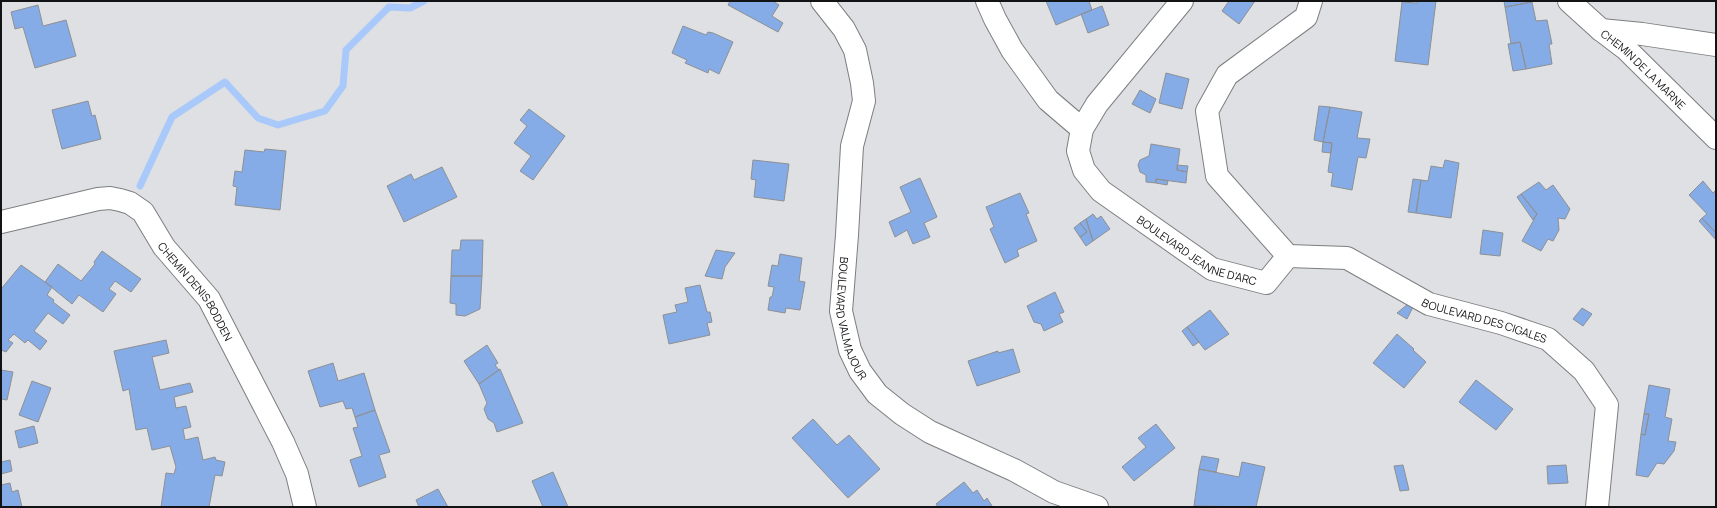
<svg xmlns="http://www.w3.org/2000/svg" width="1717" height="508" font-family="Manrope,sans-serif">
<style>
.lines{fill:none;stroke-linecap:round;stroke-linejoin:round}
.stream{stroke:#a9c9fa;stroke-width:7}
.building{fill:#85ace7;stroke:#8e9093}
.minor-casing{stroke:#7d7e81;stroke-width:24}
.minor{stroke:#fff;stroke-width:22}
.labels{text-anchor:middle;dominant-baseline:central;stroke-width:3;stroke-linejoin:round;paint-order:stroke}
.street-label{font-size:11px;fill:#121314;stroke:#dee0e3}
</style>
<rect width="100%" height="100%" fill="#dee0e3"/>
<g class="lines">
<!-- stream -->
<path class="stream" d="M140,186L172,117L225,82L258,118L278,125L325,111L343,86L346,50L389,7L410,8L424,1"/>
</g>
<!-- building -->
<path class="building" d="M730,1H773L779,5L772,16L783,23L778,32L728,5Z
M1046,1H1089L1092,10L1056,25Z
M1229,1H1255L1239,24L1222,11Z
M1417,1H1436L1428,65L1395,61L1402,2L1417,3Z
M1504,1H1532V2L1505,7Z
M1532,2L1536,21L1547,20L1552,44H1549L1552,64L1526,69L1520,42L1511,44L1505,7Z
M38,5L43,26L66,20L76,56L35,68L23,27L15,29L11,12Z
M1102,6L1109,25L1088,33L1081,14Z
M683,26L706,35L708,32L713,33L733,42L719,74L709,69L708,73L685,63L687,60L672,53Z
M1520,42L1526,69L1513,71L1508,44Z
M1166,73L1189,79L1182,109L1159,103Z
M1140,90L1156,99L1150,113L1132,104Z
M88,101L92,116L95,115L101,139L62,149L52,110Z
M1319,106L1330,107L1323,142L1314,140Z
M1330,107L1362,112L1357,138L1370,139L1366,158L1358,157L1352,190L1331,186L1333,173L1328,172L1332,143L1323,142Z
M529,109L565,136L533,180L520,171L531,156L514,143L527,126L520,120Z
M1323,142L1332,143L1331,153L1322,152Z
M1151,144L1180,149L1177,170L1187,172L1186,183L1156,179V183L1146,182V175L1140,172L1138,165L1140,160L1149,156Z
M265,149L286,151L280,210L235,205L237,187L233,186L235,171L242,172L245,150L264,152Z
M753,160L789,164L784,201L754,197L756,180L751,179Z
M1445,160L1459,163L1451,218L1416,213L1421,180L1428,181L1431,166L1443,168Z
M1177,165L1188,166L1187,172L1177,170Z
M442,167L457,197L404,222L387,186L411,174L414,180Z
M920,178L937,217L924,223L930,237L913,244L907,230L895,237L889,222L911,212L900,187Z
M1156,179L1168,181L1167,185L1156,183Z
M1413,179L1421,180L1416,213L1408,212Z
M1703,181L1713,193L1716,190V233L1702,218L1707,214L1689,195Z
M1539,182L1546,190L1553,185L1570,209L1565,219L1558,218L1559,230L1553,241L1548,239L1541,251L1522,241L1537,214L1521,194Z
M1020,193L1029,213L1026,214L1037,241L1017,250L1019,256L1005,263L990,229L994,227L986,207Z
M1521,194L1537,214L1533,220L1517,197Z
M1093,214L1097,219L1101,216L1110,229L1093,241L1086,219Z
M1702,218L1716,233V240L1699,221Z
M1086,219L1093,241L1086,246L1080,237L1087,232L1080,223Z
M1080,223L1087,232L1080,237L1074,228Z
M1483,230L1503,233L1500,256L1480,254Z
M461,240H483L482,276H451L452,250H460Z
M716,250L735,253L725,267L722,279L705,276Z
M102,251L141,279L131,292L115,281L109,289L116,294L103,312L79,295L72,304L45,282L58,264L81,281L95,264L94,262Z
M780,254L802,258L799,281L805,282L800,310L786,308L785,313L768,310L770,297H772L774,287L768,286L772,265L778,266Z
M21,265L52,287L47,295L54,300L53,302L70,315L63,324L48,313L34,331L47,341L40,350L28,340L25,343L14,334L8,340L13,343L6,352L1,350V289Z
M451,276H482L480,309L465,316L456,315V304L450,303Z
M700,285L707,312H710L712,322L707,323L710,335L669,344L663,315L677,312L675,305L688,302L685,288Z
M1055,292L1064,312L1059,314L1063,322L1044,331L1041,324L1034,322L1027,306Z
M1408,304L1413,307L1407,319L1397,313Z
M1582,308L1592,314L1583,326L1573,319Z
M1210,310L1229,334L1205,350L1187,327Z
M1187,327L1199,342L1193,346L1182,331Z
M1397,334L1414,349L1413,350L1426,362L1404,388L1373,363Z
M166,340L169,353L152,357L160,390L190,383L193,392L174,397L176,408L186,406L191,427L183,429L185,440L198,437L203,460L215,457L216,460L225,462L222,476L215,475L209,507H161L166,473L174,474L176,467L170,446L152,450L147,428L136,430L129,389L123,391L114,351Z
M487,345L498,363L495,365L499,370L479,384L464,361Z
M1013,349L1020,372L977,386L968,361L998,351V353Z
M333,363L338,381L364,373L375,410L355,417L352,408L346,409L343,401L320,407L308,371Z
M500,369L523,423L497,432L494,423L488,419L484,409L487,403L479,384Z
M1,370L13,372L7,400L1,399Z
M1476,380L1513,409L1496,430L1459,402Z
M32,381L51,388L38,422L19,415Z
M1649,385L1670,389L1665,417L1672,419L1668,441L1676,442L1674,451L1664,464L1657,463L1648,477L1636,475L1641,434L1645,435L1649,414H1644Z
M375,410L390,452L379,455L386,477L359,487L350,460L362,456L353,428L358,427L355,417Z
M1644,414H1649L1645,435L1641,434Z
M813,419L837,445L849,435L880,469L848,498L792,438Z
M1156,424L1175,448L1134,481L1122,467L1146,447L1138,438Z
M34,426L38,443L19,448L15,431Z
M1202,456L1219,459L1216,472L1199,469Z
M10,460L12,471L1,474V462Z
M1242,462L1265,467L1256,507L1194,506L1199,469L1239,477Z
M1403,465L1409,490L1400,491L1394,466Z
M1566,465L1568,483L1548,484L1547,466Z
M553,472L568,507H543L532,481Z
M964,482L973,493L977,490L984,501L987,498L992,506L990,507H938L936,504Z
M10,483L12,492L18,490L22,507H1V485Z
M438,489L448,507H419L416,500Z"/>
<g class="lines">
<defs>
<g id="minor">
<path id="s1" d="M822,1L844,29L855,50L862,83L864,101L852,146L847,235L841,311L850,350L860,371L877,394L902,414L930,432L1014,470L1054,492L1097,507"/>
<path d="M987,1L995,19L1012,50L1048,100L1082,129"/>
<path id="s2" d="M1182,1L1097,104L1082,129L1078,151L1084,170L1101,191L1212,269L1266,283L1288,256L1217,176L1207,111L1227,75L1306,17L1311,1"/>
<path id="s3" d="M1569,1L1601,30L1626,49L1716,138"/>
<path d="M1601,30L1642,34L1716,45"/>
<path id="s4" d="M1,222L98,199L110,198L120,200L130,203L143,212L164,247L209,299L283,442L297,474L305,507"/>
<path id="s5" d="M1288,256L1347,258L1429,304L1501,323L1548,339L1584,371L1607,405L1597,507"/>
</g>
</defs>
<!-- minor casing -->
<use href="#minor" class="minor-casing"/>
<!-- minor -->
<use href="#minor" class="minor"/>
</g>
<g class="labels">
<!-- street labels -->
<g class="street-label">
<text stroke="none"><textPath href="#s3" startOffset="101">CHEMIN DE LA MARNE</textPath></text>
<text stroke="none"><textPath href="#s2" startOffset="346">BOULEVARD JEANNE D'ARC</textPath></text>
<text stroke="none"><textPath href="#s4" startOffset="244">CHEMIN DENIS BODDEN</textPath></text>
<text stroke="none"><textPath href="#s1" startOffset="332">BOULEVARD VALMAJOUR</textPath></text>
<text stroke="none"><textPath href="#s5" startOffset="211">BOULEVARD DES CIGALES</textPath></text>
</g>
</g>
<!-- border -->
<rect width="1717" height="508" fill="none" stroke="#121314" stroke-width="4"/>
</svg>
